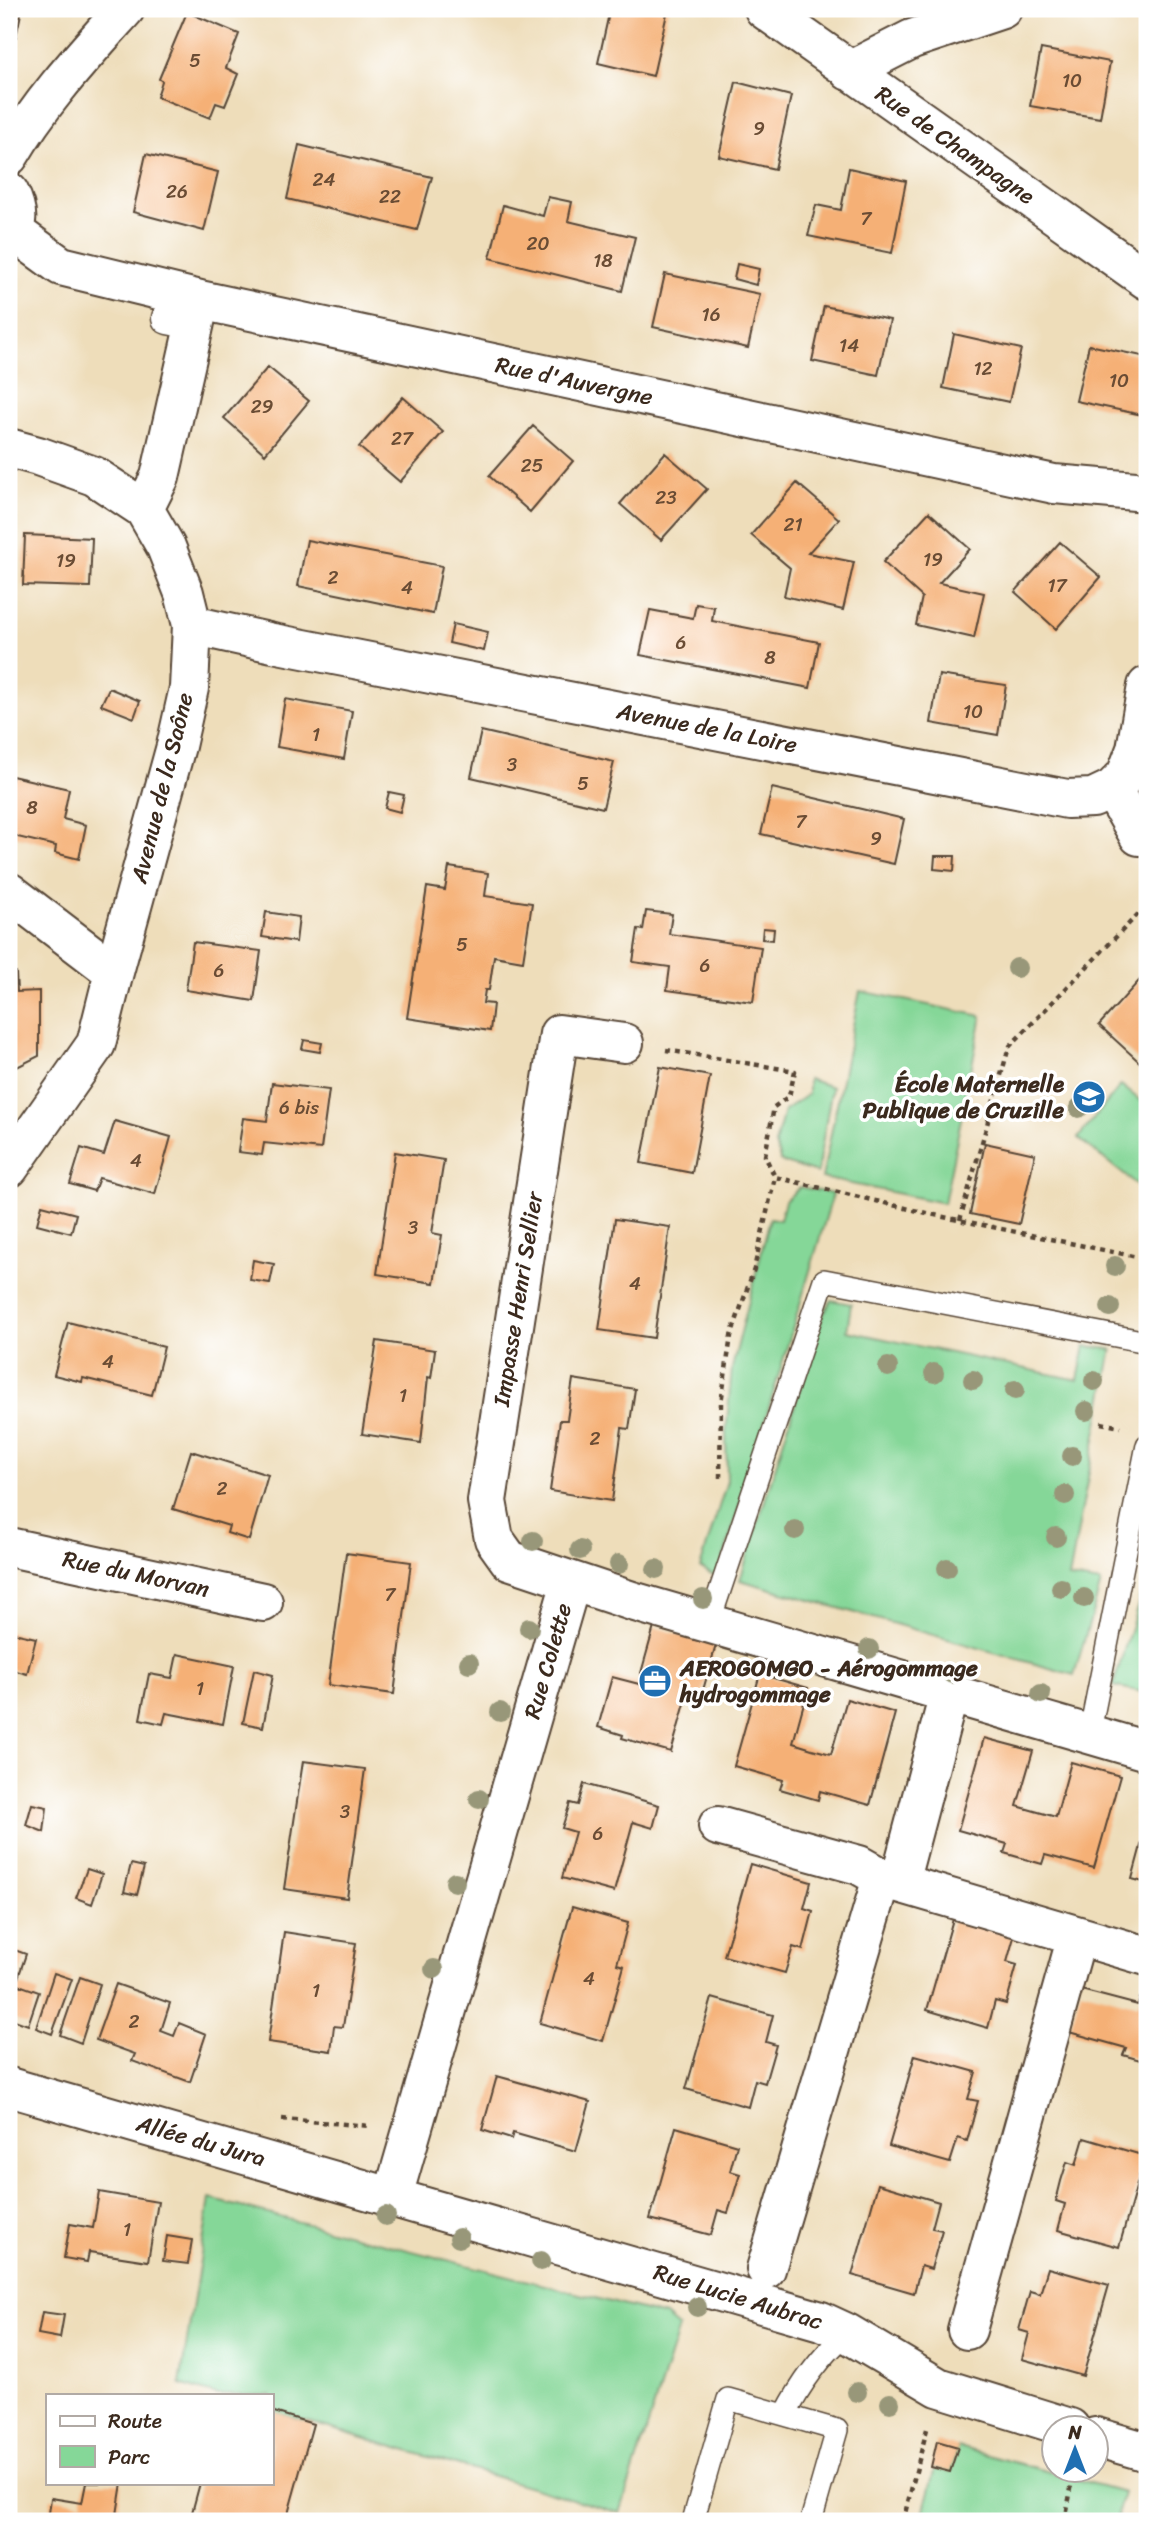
<svg xmlns="http://www.w3.org/2000/svg" width="1156" height="2530" font-family="Sriracha,sans-serif">
<style>
.green{fill:#85d798;stroke:#60805b;stroke-width:2}
.building{fill:#f5b076}
.lines{fill:none;stroke-linecap:round;stroke-linejoin:round}
.service-casing{stroke:#564535;stroke-width:24}
.pedestrian-casing{stroke:#564535;stroke-width:35}
.minor-casing{stroke:#564535;stroke-width:42}
.path{stroke:#564535;stroke-width:4.5;stroke-dasharray:5 5;stroke-linecap:butt}
.service{stroke:#fff;stroke-width:21}
.pedestrian{stroke:#fff;stroke-width:32}
.minor{stroke:#fff;stroke-width:38}
.tree{fill:#989779}
.labels{text-anchor:middle;dominant-baseline:central;stroke-width:7;stroke-linejoin:round;paint-order:stroke}
.number-label{font-size:19px;fill:#6a4c34}
.street-label{font-size:23px;fill:#3b2a1e;stroke:#fff}
.poi-label{font-size:23px;font-weight:bold;fill:#3b2a1e;stroke:#fff;text-anchor:end}
</style>
<rect width="100%" height="100%" fill="#fff"/>
<filter id="ink" filterUnits="userSpaceOnUse"><feTurbulence type="fractalNoise" baseFrequency=".0143" numOctaves="2"/><feDisplacementMap in="SourceGraphic" scale="14" xChannelSelector="R" yChannelSelector="G"/><feConvolveMatrix kernelMatrix="1 2 1 2 8 2 1 2 1" color-interpolation-filters="sRGB"/></filter>
<filter id="wash" filterUnits="userSpaceOnUse"><feTurbulence type="fractalNoise" baseFrequency=".00686" numOctaves="4" result="noise"/><feDisplacementMap in="SourceGraphic" scale="28" xChannelSelector="R" yChannelSelector="G"/><feGaussianBlur stdDeviation="1.57" result="paint"/><feColorMatrix in="noise" values="0 0 0 0 0 0 0 0 0 0 0 0 0 0 0 0 0 1.4 0 .05"/><feComposite in="paint" operator="in"/></filter>
<g filter="url(#wash)">
<rect width="100%" height="100%" fill="#eeddba"/>
<!-- green -->
<path class="green" d="M860,991L982,1016L944,1203L822,1178Z
M808,1079L832,1087L817,1173L781,1162L775,1145L784,1111L808,1094Z
M1121,1085L1147,1106V1193L1078,1138Z
M800,1187L833,1194L718,1577L700,1568L727,1481L726,1433L732,1368L770,1218L780,1220L785,1201Z
M831,1300L851,1304L847,1331L1078,1380L1085,1346L1112,1349L1069,1578L1101,1583L1074,1675L740,1580L823,1315Z
M1141,1595L1147,1596V1693L1113,1686Z
M210,2199L665,2316L679,2328L620,2513L271,2411V2395H217L180,2384Z
M958,2447L1123,2492L1116,2521H921L935,2468L950,2472Z"/>
<g id="blocks">
<!-- building -->
<path class="building" d="M9,9H22L16,37L9,36Z
M610,9H668L653,76L598,63Z
M187,12L239,34L226,68L238,74L225,106L216,103L210,118L157,97L162,81L159,79Z
M1041,49L1110,62L1100,118L1030,106Z
M736,82L791,96L775,169L719,156Z
M299,145L432,177L417,230L287,199Z
M146,154L218,172L204,231L133,212Z
M849,168L906,181L892,253L808,236L816,205L841,210Z
M548,197L572,202L568,221L635,237L622,291L490,258L503,205L543,216Z
M737,264L759,269L756,285L734,279Z
M665,274L760,294L748,348L653,327Z
M824,306L890,320L878,375L812,361Z
M954,334L1021,349L1009,402L943,388Z
M1089,345L1147,357V416L1076,401Z
M268,367L309,401L265,454L224,418Z
M403,397L443,432L400,482L359,447Z
M533,426L573,461L530,512L489,476Z
M665,453L707,489L661,540L620,504Z
M797,483L839,519L808,553L854,562L843,610L784,596L790,568L751,535Z
M929,512L970,549L939,583L984,593L974,638L916,625L922,597L883,562Z
M25,535L92,538L90,587L23,585Z
M307,540L442,566L433,614L298,586Z
M1060,542L1101,577L1056,629L1015,592Z
M696,604L714,607L712,621L819,642L810,688L640,655L650,610L693,618Z
M453,624L488,632L484,651L449,643Z
M939,675L1006,685L998,735L931,723Z
M109,688L140,701L134,718L101,705Z
M285,699L352,711L344,759L277,747Z
M481,731L614,762L603,808L471,777Z
M12,776L69,789L63,819L86,825L79,859L55,853L56,846L9,835V793Z
M772,788L904,819L894,864L761,834Z
M389,792L404,795L400,812L385,808Z
M935,856H955L954,871L934,869Z
M449,867L488,873L485,896L532,903L523,961L494,956L489,990H485L483,1003L493,1004L490,1031L407,1018L427,887L445,890Z
M646,911L672,914L669,934L761,947L753,1002L667,990L670,967L633,962L638,929L643,930Z
M266,912L299,917L296,942L262,937Z
M763,928L774,929L773,940L762,939Z
M193,942L261,951L254,1001L186,990Z
M9,972H16L17,992L39,991V1056L17,1067H9Z
M1147,972V1069L1099,1025Z
M304,1040L322,1043L320,1052L302,1049Z
M660,1067L710,1076L692,1173L641,1163Z
M272,1083L329,1090L321,1149L264,1143L262,1155L238,1152L243,1118L267,1121Z
M115,1121L171,1137L155,1194L99,1178L94,1191L70,1184L81,1148L104,1155Z
M985,1143L1035,1154L1019,1224L970,1214Z
M395,1152L444,1160L432,1233L442,1235L434,1283L377,1274Z
M42,1205L76,1214L71,1233L37,1224Z
M615,1219L670,1227L654,1338L599,1330Z
M253,1260L274,1264L270,1283L250,1280Z
M68,1322L164,1347L152,1395L83,1378L82,1382L54,1375Z
M377,1341L435,1350L431,1378L428,1377L421,1443L362,1434Z
M573,1379L635,1389L629,1429L622,1428L612,1501L550,1491L560,1420H567Z
M191,1451L268,1475L249,1540L227,1533L229,1526L173,1509Z
M346,1553L411,1562L394,1694L328,1685Z
M654,1627L716,1645L699,1704L686,1700L671,1752L622,1738L623,1735L598,1727L612,1677L643,1685L645,1680L641,1673Z
M9,1632L36,1638L27,1674L9,1669Z
M177,1654L234,1666L223,1724L166,1713L163,1724L140,1719L149,1674L172,1678Z
M254,1670L273,1675L263,1727L243,1723Z
M760,1674L808,1688L793,1743L812,1749L831,1754L847,1699L895,1713L870,1805L820,1791L818,1800L780,1789L783,1780L734,1766Z
M984,1738L1033,1751L1017,1806L1056,1817L1071,1762L1120,1776L1094,1868L1045,1855L1042,1864L1004,1853L1007,1844L958,1830Z
M303,1761L365,1769L347,1898L284,1889Z
M584,1784L659,1805L653,1828L633,1822L614,1892L562,1878L575,1832L562,1828L570,1803L578,1805Z
M32,1804L47,1807L44,1832L26,1825Z
M1146,1827H1147V1883L1132,1879Z
M131,1864L144,1867L137,1895L124,1892Z
M750,1864L811,1882L804,1908L813,1911L803,1950L793,1947L785,1973L724,1956Z
M87,1869L102,1874L92,1904L76,1898Z
M572,1907L628,1923L617,1964L624,1966L603,2041L540,2023Z
M953,1919L1014,1937L1007,1962L1017,1965L1006,2004L995,2001L988,2028L927,2010Z
M284,1932L356,1943L343,2027L334,2026L331,2051L268,2042Z
M9,1948L26,1954L16,1984L39,1992L28,2025L9,2018Z
M54,1973L72,1979L52,2034L36,2028Z
M80,1977L100,1984L81,2043L60,2035Z
M116,1984L170,2003L161,2031L174,2036L179,2023L206,2034L190,2082L132,2061L135,2054L96,2040Z
M1081,1990L1138,2005L1140,1998L1147,2000V2062L1123,2055L1126,2048L1069,2032Z
M712,1998L773,2015L766,2042L776,2045L765,2083L755,2080L748,2107L686,2089Z
M915,2055L976,2072L968,2099L978,2101L967,2141L958,2138L950,2163L889,2146Z
M497,2076L590,2102L576,2151L513,2133L511,2139L482,2130Z
M676,2127L737,2145L730,2171L740,2174L728,2213L718,2210L711,2235L650,2219Z
M1084,2138L1145,2156L1119,2247L1058,2230L1065,2204L1056,2201L1061,2181L1067,2162L1076,2165Z
M878,2184L939,2202L932,2228L942,2230L931,2269L921,2266L914,2293L852,2275Z
M99,2192L158,2202L148,2261L89,2252L87,2262L64,2258L70,2224L93,2228Z
M167,2236L192,2240L188,2264L163,2261Z
M1048,2268L1109,2285L1083,2376L1022,2359L1029,2333L1019,2330L1030,2291L1040,2294Z
M42,2312L64,2315L60,2338L38,2334Z
M271,2411L313,2424L286,2521L190,2520L200,2483H271Z
M937,2441L958,2447L950,2472L931,2467Z
M86,2483H122L116,2521H48L51,2498L82,2503Z"/>
</g>
</g>
<g filter="url(#ink)">
<use href="#blocks" fill-opacity="0" stroke="#564535" stroke-width="2"/>
<g class="lines">
<defs>
<path id="service" d="M709,1623L824,1280L1147,1342
M1089,1736L1147,1445
M785,2415C801,2383 820,2357 847,2333
M693,2521L728,2399L837,2430L811,2521"/>
<path id="pedestrian" d="M168,318L194,323"/>
<path id="minor" d="M764,9L1147,280
M849,71L912,39L1002,9
M9,156C41,101 83,56 125,9
M9,192C16,206 21,223 9,236
M13,231L61,266L200,300L1054,484L1147,492
M9,448L38,456L94,476L144,509L166,547L184,593L192,625L189,688L176,746L114,972
M144,509L160,477L200,300
M192,625L273,643L1067,799L1093,798L1112,789L1126,775L1136,749L1147,686
M1112,789L1139,836
M9,892L114,972L96,1044L9,1168
M624,1043L559,1034L487,1501L494,1539L509,1560L632,1601L1147,1751
M9,1547L263,1602
M718,1826L859,1865L882,1878
M899,1883L949,1694
M9,2087L821,2321L847,2333L938,2387L1070,2428
M393,2196L571,1582
M766,2269L882,1878L1147,1956
M967,2330L1077,1936
M1096,2437L1147,2452"/>
</defs>
<!-- service casing -->
<use href="#service" class="service-casing"/>
<!-- pedestrian casing -->
<use href="#pedestrian" class="pedestrian-casing"/>
<!-- minor casing -->
<use href="#minor" class="minor-casing"/>
<!-- path -->
<path class="path" d="M666,1050L795,1071L789,1096L774,1107L765,1156L775,1177
M960,1220L1009,1047L1147,905
M1101,1423L1121,1427
M720,1478L721,1403L731,1336L754,1269L775,1177L939,1216L1147,1259
M282,2119L370,2126
M903,2521L927,2429
M1065,2521L1073,2478"/>
<!-- service -->
<use href="#service" class="service"/>
<!-- pedestrian -->
<use href="#pedestrian" class="pedestrian"/>
<!-- minor -->
<use href="#minor" class="minor"/>
</g>
<!-- trees -->
<g class="tree">
<circle cx="1017" cy="968" r="10"/>
<circle cx="1079" cy="1108" r="10"/>
<circle cx="1115" cy="1266" r="10"/>
<circle cx="1110" cy="1307" r="10"/>
<circle cx="888" cy="1367" r="10"/>
<circle cx="934" cy="1373" r="10"/>
<circle cx="973" cy="1380" r="10"/>
<circle cx="1094" cy="1381" r="10"/>
<circle cx="1015" cy="1390" r="10"/>
<circle cx="1086" cy="1411" r="10"/>
<circle cx="1072" cy="1456" r="10"/>
<circle cx="1065" cy="1495" r="10"/>
<circle cx="795" cy="1530" r="10"/>
<circle cx="1056" cy="1537" r="10"/>
<circle cx="533" cy="1541" r="10"/>
<circle cx="580" cy="1550" r="10"/>
<circle cx="619" cy="1564" r="10"/>
<circle cx="947" cy="1568" r="10"/>
<circle cx="656" cy="1569" r="10"/>
<circle cx="1061" cy="1588" r="10"/>
<circle cx="1084" cy="1598" r="10"/>
<circle cx="703" cy="1599" r="10"/>
<circle cx="529" cy="1628" r="10"/>
<circle cx="869" cy="1649" r="10"/>
<circle cx="469" cy="1663" r="10"/>
<circle cx="952" cy="1674" r="10"/>
<circle cx="1041" cy="1694" r="10"/>
<circle cx="500" cy="1712" r="10"/>
<circle cx="479" cy="1799" r="10"/>
<circle cx="455" cy="1882" r="10"/>
<circle cx="434" cy="1969" r="10"/>
<circle cx="386" cy="2216" r="10"/>
<circle cx="459" cy="2238" r="10"/>
<circle cx="541" cy="2261" r="10"/>
<circle cx="697" cy="2307" r="10"/>
<circle cx="857" cy="2392" r="10"/>
<circle cx="890" cy="2403" r="10"/>
</g>
</g>
<!-- icons -->
<defs>
<symbol id="school-disc" viewBox="-11 -11 22 22"><circle r="9.5" fill="#1f6fb2" stroke="#fff"/><path d="M0-5L7-2L0 1L-7-2ZM-4 1L0 2.5L4 1V4Q0 6-4 4Z" fill="#fff"/></symbol>
<symbol id="office-disc" viewBox="-11 -11 22 22"><circle r="9.5" fill="#1f6fb2" stroke="#fff"/><path d="M-6-3h4V-5.5h4V-3h4V5H-6ZM-1-4.5V-3h2v-1.5ZM-6 0V1H6V0Z" fill="#fff"/></symbol>
</defs>
<g fill-rule="evenodd">
<use href="#school-disc" x="1070" y="1078" width="38" height="38"/>
<use href="#office-disc" x="636" y="1662" width="38" height="38"/>
</g>
<g class="labels">
<!-- number labels -->
<g class="number-label">
<text x="195" y="60">5</text>
<text x="1072" y="80">10</text>
<text x="759" y="128">9</text>
<text x="324" y="179">24</text>
<text x="177" y="191">26</text>
<text x="390" y="196">22</text>
<text x="866" y="218">7</text>
<text x="538" y="243">20</text>
<text x="603" y="260">18</text>
<text x="711" y="314">16</text>
<text x="849" y="345">14</text>
<text x="983" y="368">12</text>
<text x="1119" y="380">10</text>
<text x="262" y="406">29</text>
<text x="402" y="438">27</text>
<text x="532" y="465">25</text>
<text x="666" y="497">23</text>
<text x="793" y="524">21</text>
<text x="933" y="559">19</text>
<text x="66" y="560">19</text>
<text x="333" y="577">2</text>
<text x="1057" y="585">17</text>
<text x="407" y="587">4</text>
<text x="681" y="642">6</text>
<text x="770" y="657">8</text>
<text x="973" y="711">10</text>
<text x="316" y="734">1</text>
<text x="512" y="764">3</text>
<text x="583" y="783">5</text>
<text x="32" y="807">8</text>
<text x="801" y="821">7</text>
<text x="876" y="838">9</text>
<text x="462" y="944">5</text>
<text x="705" y="965">6</text>
<text x="219" y="970">6</text>
<text x="299" y="1107">6 bis</text>
<text x="136" y="1160">4</text>
<text x="413" y="1227">3</text>
<text x="635" y="1283">4</text>
<text x="108" y="1361">4</text>
<text x="403" y="1395">1</text>
<text x="595" y="1438">2</text>
<text x="222" y="1488">2</text>
<text x="390" y="1594">7</text>
<text x="200" y="1688">1</text>
<text x="345" y="1811">3</text>
<text x="598" y="1833">6</text>
<text x="589" y="1978">4</text>
<text x="316" y="1990">1</text>
<text x="134" y="2021">2</text>
<text x="127" y="2229">1</text>
</g>
<!-- street labels -->
<g class="street-label">
<text transform="translate(955 145) rotate(35)">Rue de Champagne</text>
<text transform="translate(574 381) rotate(12)">Rue d'Auvergne</text>
<text transform="translate(707 728) rotate(11)">Avenue de la Loire</text>
<text transform="translate(162 788) rotate(-76)">Avenue de la Saône</text>
<text transform="translate(518 1299) rotate(-81)">Impasse Henri Sellier</text>
<text transform="translate(136 1574) rotate(12)">Rue du Morvan</text>
<text transform="translate(548 1661) rotate(-74)">Rue Colette</text>
<text transform="translate(201 2141) rotate(16)">Allée du Jura</text>
<text transform="translate(738 2297) rotate(17)">Rue Lucie Aubrac</text>
</g>
<!-- poi labels -->
<g class="poi-label">
<text x="1064" y="1084">École Maternelle<tspan x="1064" dy="26">Publique de Cruzille</tspan></text>
<text x="680" y="1668" text-anchor="start">AEROGOMGO - Aérogommage<tspan x="680" dy="26">hydrogommage</tspan></text>
</g>
</g>
<!-- margin -->
<rect width="1156" height="2530" fill="none" stroke="#fff" stroke-width="35"/>
<!-- legend -->
<rect x="46" y="2394" width="228" height="91" fill="#ffffff" stroke="#b1aaa5" stroke-width="2"/>
<rect x="60" y="2416" width="35" height="10" fill="#ffffff" stroke="#b1aaa5" stroke-width="2"/>
<text x="108" y="2428" font-size="21" fill="#3b2a1e">Route</text>
<rect x="60" y="2446" width="35" height="21" fill="#85d798" stroke="#b1aaa5" stroke-width="2"/>
<text x="108" y="2464" font-size="21" fill="#3b2a1e">Parc</text>
<!-- north arrow -->
<g transform="translate(1075 2449)"><circle r="33" fill="#ffffff" stroke="#b1aaa5" stroke-width="2"/>
<path d="M0-5L12 26L0 18L-12 26Z" fill="#1f6fb2"/>
<text y="-10" font-size="19" font-weight="bold" text-anchor="middle" fill="#3b2a1e">N</text>
</g>
</svg>
